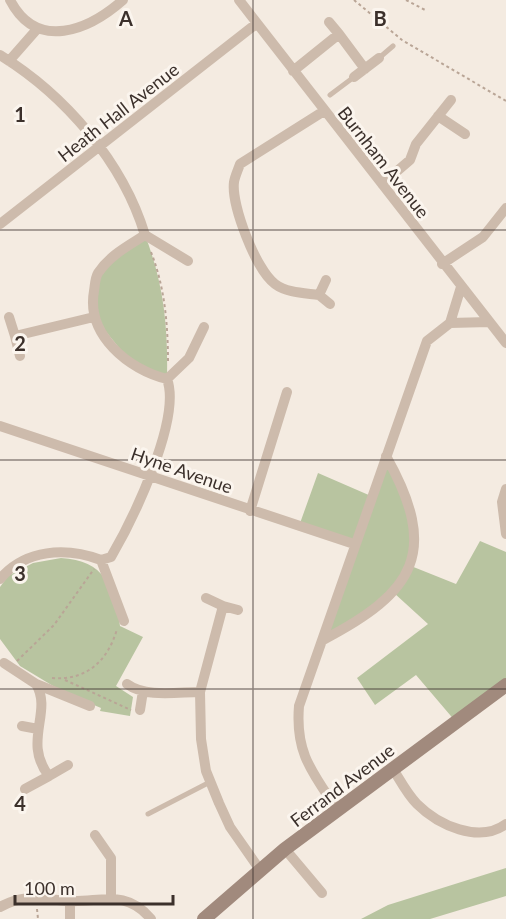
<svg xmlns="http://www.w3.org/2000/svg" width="506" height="919" font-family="Lato,sans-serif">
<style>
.green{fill:#b8c4a0}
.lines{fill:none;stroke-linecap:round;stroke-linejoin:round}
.path{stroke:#b9a596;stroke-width:2;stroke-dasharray:3 3;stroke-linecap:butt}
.lane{stroke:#cdbbac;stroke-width:5}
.street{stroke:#cdbbac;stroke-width:10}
.secondary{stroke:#a18a7d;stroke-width:14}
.grid{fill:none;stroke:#3b302b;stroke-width:1.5;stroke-opacity:0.55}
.labels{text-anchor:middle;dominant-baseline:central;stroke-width:6;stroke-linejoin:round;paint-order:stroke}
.street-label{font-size:18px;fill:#3b302b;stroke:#fbf5ee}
.grid-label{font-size:20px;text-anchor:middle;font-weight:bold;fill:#3b302b;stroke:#fbf5ee;stroke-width:6;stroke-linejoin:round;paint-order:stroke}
</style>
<rect width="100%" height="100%" fill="#f4ebe1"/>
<!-- green -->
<path class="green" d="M145,235C164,285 168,326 167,379L133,365L94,317L97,275Z
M386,456L414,525L411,566L456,584L480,541L506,552V685L456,722L416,675L375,705L357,678L428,624L394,593L323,640L354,544L299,526L318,473L371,496Z
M61,558C104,560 115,587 120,626L143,637L116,686L133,697L130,716L100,711L101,708L63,692L20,666L0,639V587L8,576L33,563Z
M506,868V896L430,919H361L388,905Z"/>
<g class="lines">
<!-- path -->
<path class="path" d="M354,0L402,40L506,101
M406,0L427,11
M151,252C165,288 168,325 168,364
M17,661L54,625L94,569
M52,678C86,681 108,661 117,629
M65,680L131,710
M37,909L38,919"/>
<!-- lane -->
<path class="lane" d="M379,58L393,46
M330,95L354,77
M148,814L210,782"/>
<!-- street -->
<path class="street" d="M10,0C37,52 89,30 123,0
M239,0L506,343
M329,22L339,34
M0,55C65,95 123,162 145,235C128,246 110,255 98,273C95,278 95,285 94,291C86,335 129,370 167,379C182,419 132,521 111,557L101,560C66,547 25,549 0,579
M9,61L38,28
M293,71L339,34L365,69
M354,77L379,58
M324,111L240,164C238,170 235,176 234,182C231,205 256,270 275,284C287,293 305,293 319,295L326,280
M438,116L465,134
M382,184L410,160L416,144L451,100
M0,224L256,24
M145,235L188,261
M442,264L483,237L506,208
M319,295L330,304
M9,317L15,336L94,317
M450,323L489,322
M15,336L20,356
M167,379L189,358L204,327
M0,426L354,544
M506,489L502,502L506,534
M250,511L287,392
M101,560L124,621
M206,598L223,606L200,692L201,739L206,771L219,803L230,827L260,870
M223,606L238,610
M323,640C415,592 440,552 386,456
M4,663L36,684L90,706
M36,684C53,712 22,742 49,776L68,765
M127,684C146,698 178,692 200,692
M140,710L143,691
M22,726L38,729
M393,769C400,780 407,794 417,804C438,825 479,844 506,824
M25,789L49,776
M338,811C313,773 295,754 299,706L427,341L450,323L461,287
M95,835L111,858V897
M285,849L322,893
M0,907C26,893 41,899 68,901C100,903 125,888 151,919
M70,919V901"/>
<!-- secondary -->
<path class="secondary" d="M204,919L285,849L506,685"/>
</g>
<!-- grid -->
<path class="grid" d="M253,0V919M0,230H506M0,460H506M0,689H506"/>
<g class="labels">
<!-- street labels -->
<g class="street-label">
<text transform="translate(118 112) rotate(-38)">Heath Hall Avenue</text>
<text transform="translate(384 162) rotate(52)">Burnham Avenue</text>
<text transform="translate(182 470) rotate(19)">Hyne Avenue</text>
<text transform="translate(342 785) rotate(-37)">Ferrand Avenue</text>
</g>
</g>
<g class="grid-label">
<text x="126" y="26">A</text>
<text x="380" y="26">B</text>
<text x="20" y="122">1</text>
<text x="20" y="351">2</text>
<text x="20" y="581">3</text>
<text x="20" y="811">4</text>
</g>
<!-- scale -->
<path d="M15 895v9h158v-9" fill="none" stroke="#3b302b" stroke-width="3"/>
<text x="24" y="895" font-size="18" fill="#3b302b" stroke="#fbf5ee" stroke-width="4.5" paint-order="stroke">100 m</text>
</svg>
